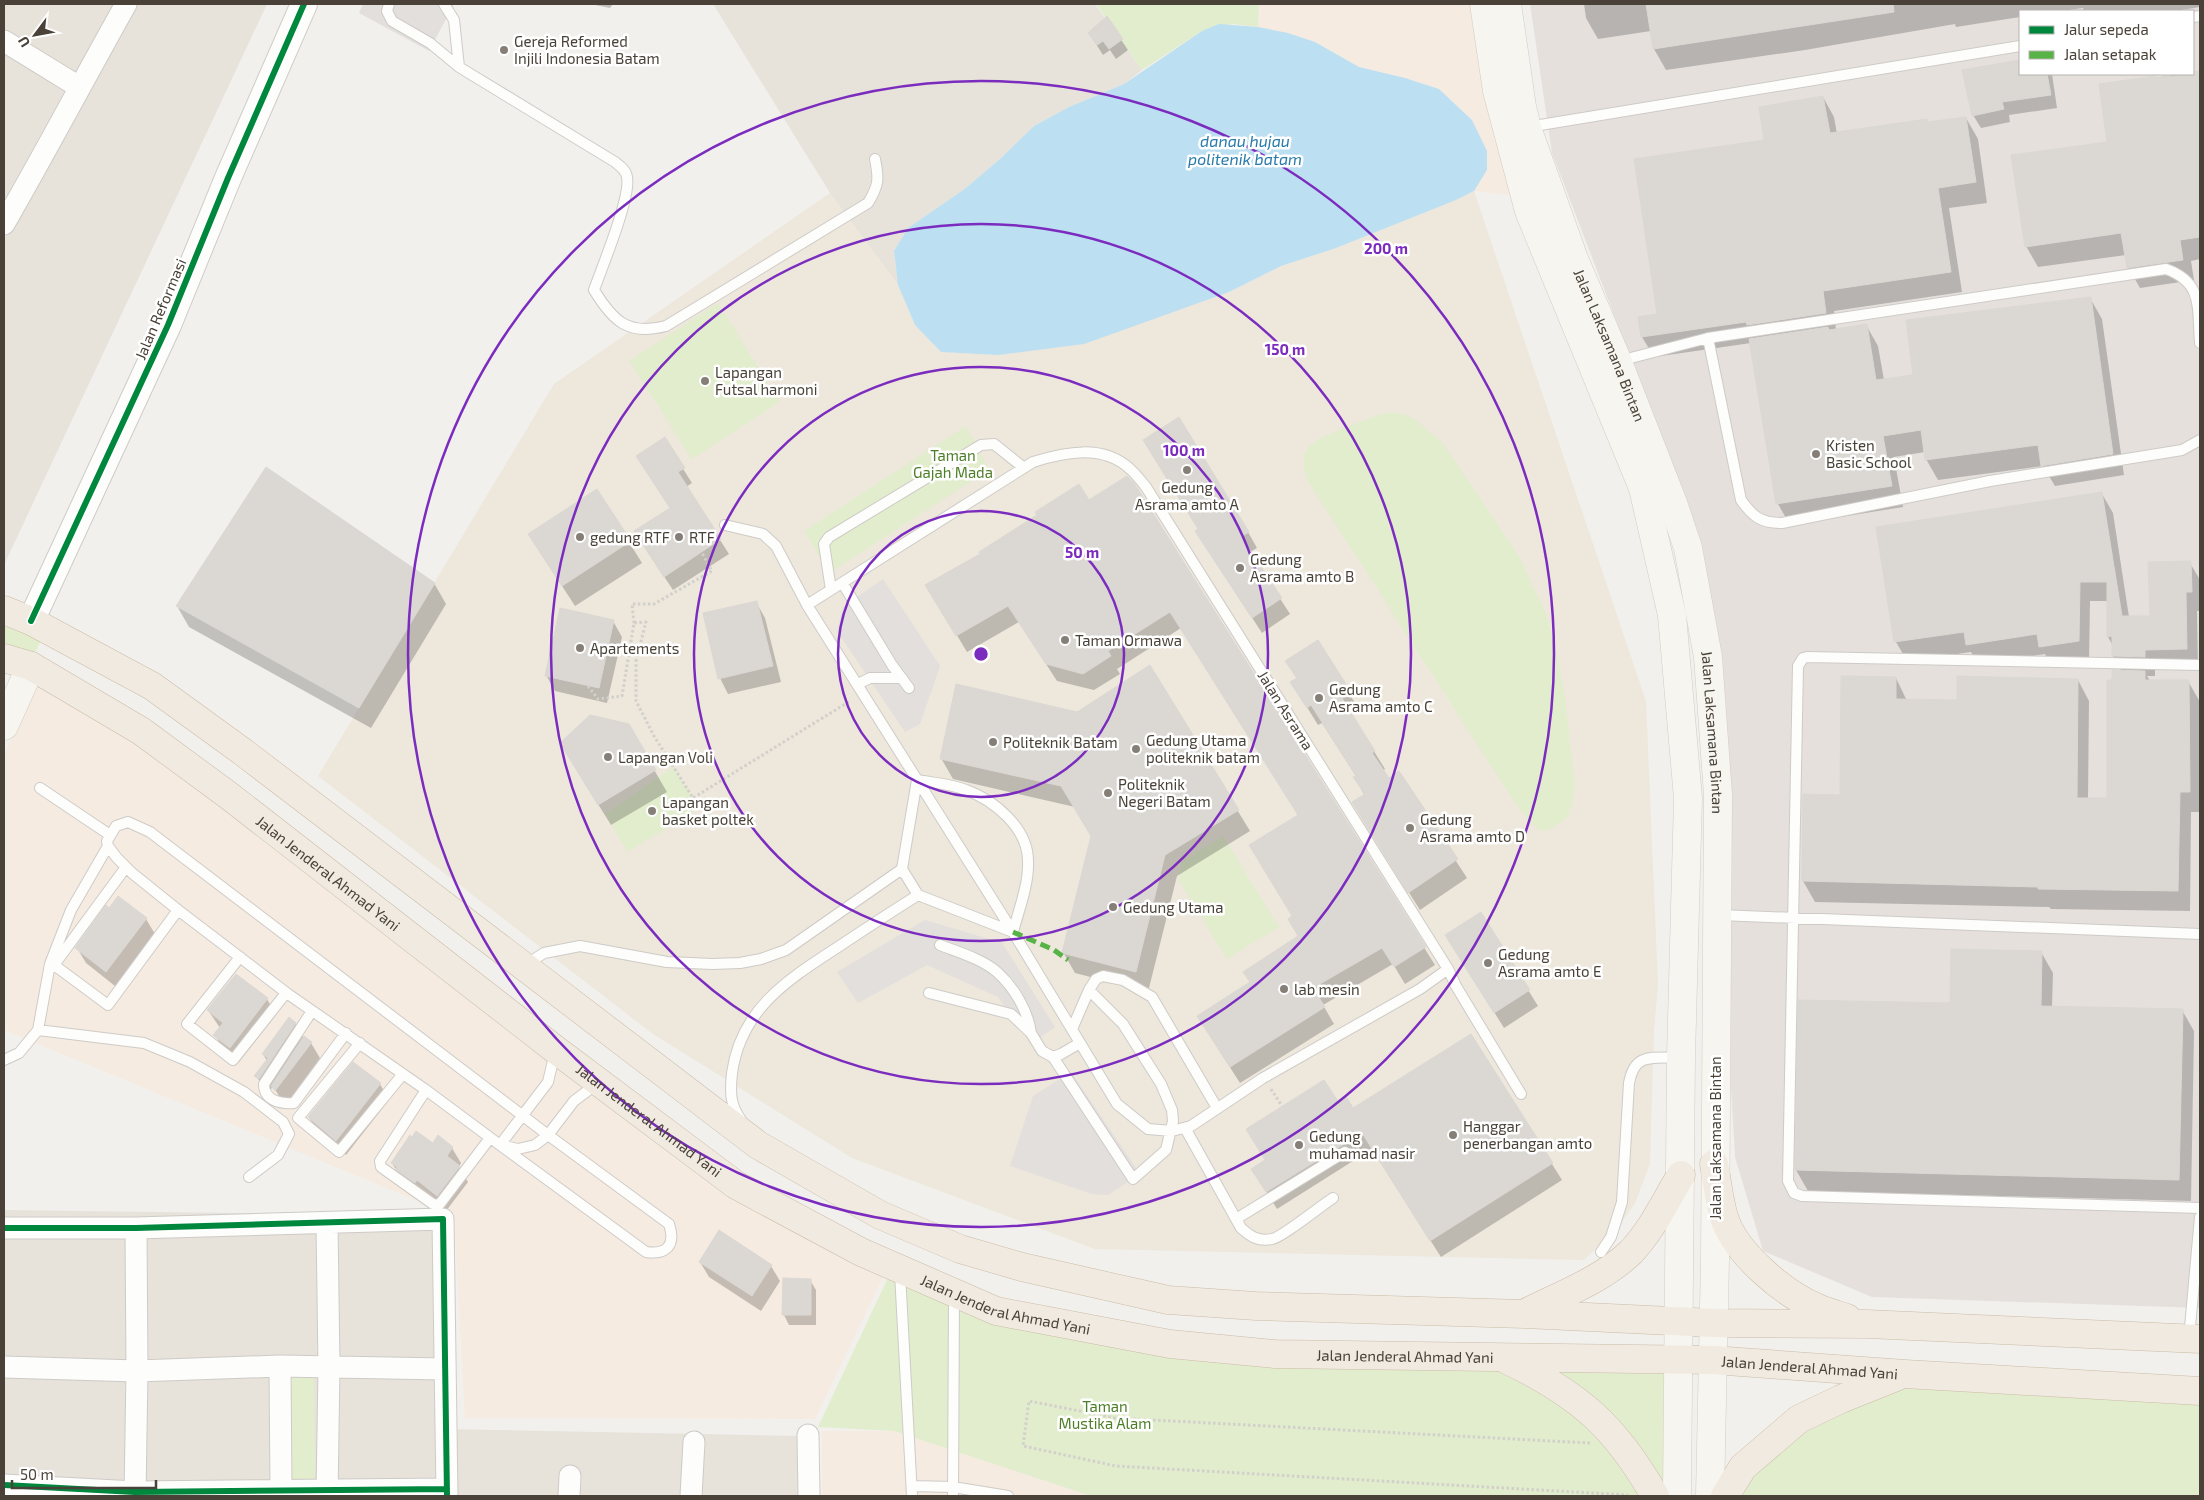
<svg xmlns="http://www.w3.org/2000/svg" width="2204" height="1500" font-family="'Exo 2',sans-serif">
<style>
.residential{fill:#e7e2da}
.commercial{fill:#f5ebe0}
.industrial{fill:#e5e0dc;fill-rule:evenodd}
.education{fill:#ede7dc}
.green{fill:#e2edcd}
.parking{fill:#e2dfdc}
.water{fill:#bcdff1}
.shadow{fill:#0003}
.building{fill:#dbd8d4;stroke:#dbd7d3}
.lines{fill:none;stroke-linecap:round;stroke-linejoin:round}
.service-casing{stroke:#cecbc7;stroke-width:12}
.minor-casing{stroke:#cecbc7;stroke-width:23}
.tertiary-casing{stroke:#cecbc7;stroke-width:28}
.secondary-casing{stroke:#d2cdc4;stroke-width:29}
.trunk-casing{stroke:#cbbca7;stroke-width:29}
.path{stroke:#d2d0cb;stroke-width:3;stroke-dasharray:2.5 2.5;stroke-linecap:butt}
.service{stroke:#fdfdfc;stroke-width:10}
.minor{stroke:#fdfdfc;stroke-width:21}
.tertiary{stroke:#fdfdfc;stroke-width:26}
.secondary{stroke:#f7f5f0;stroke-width:28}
.trunk{stroke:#f0eae0;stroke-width:28}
.quiet{stroke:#57b346;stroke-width:5;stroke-dasharray:10 5;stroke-linecap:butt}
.cycleway-casing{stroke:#fff;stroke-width:9}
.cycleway{stroke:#00873e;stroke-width:6}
.ring{fill:none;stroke:#7b2cbf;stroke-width:2.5}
.poi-dot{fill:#857f77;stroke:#fff;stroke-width:2}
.labels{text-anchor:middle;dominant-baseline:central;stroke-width:5;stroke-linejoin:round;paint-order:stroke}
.poi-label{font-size:15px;fill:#4a4238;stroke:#fff;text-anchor:start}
.street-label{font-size:15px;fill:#4a4238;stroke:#fff}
.park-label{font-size:15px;fill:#4e7f28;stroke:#fff}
.water-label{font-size:16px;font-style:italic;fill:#287baa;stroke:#fff}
.centre{fill:#7b2cbf;stroke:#fff;stroke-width:2.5}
.ring-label{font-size:15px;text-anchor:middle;font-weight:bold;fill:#7b2cbf;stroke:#fff;stroke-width:5;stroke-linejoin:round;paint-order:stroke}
</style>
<rect width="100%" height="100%" fill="#f2f0ed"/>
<!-- residential -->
<path class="residential" d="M4,4H267L4,565Z
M713,4H1095L1142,70L1124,84L1069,107L1034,126L1001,158L966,188L908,228L894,251L898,285L830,193Z
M4,1210L454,1216L447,1429L805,1436L807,1496H4Z"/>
<!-- commercial -->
<path class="commercial" d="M1259,4H1492L1544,199L1474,191L1487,170L1472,119L1439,89L1405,78L1359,67L1315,42L1288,33L1258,27Z
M34,683L139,739L595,1088L885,1273L815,1419L465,1418L454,1216L4,1030V756Z
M822,1431H894L1091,1496H822Z"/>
<!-- industrial -->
<path class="industrial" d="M1530,4H2200V1308L1872,1297L1763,1251L1735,1157L1699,537L1552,153ZM2020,11H2193V74H2020Z"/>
<!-- education -->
<path class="education" d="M1474,191L1646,701L1658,984L1654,1031L1650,1164L1635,1203L1617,1229L1584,1260L1095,1249L852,1158L653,1034L318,776L554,384L830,193L898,285L915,325L941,352L998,355L1084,343L1229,292L1281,266L1336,248L1456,200Z"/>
<!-- green -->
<path class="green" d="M1096,4H1259L1258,27L1233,24L1202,31L1142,70Z
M718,303L780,402L692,459L629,361Z
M1384,413H1399L1413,418L1442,442L1519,556L1546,614L1559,664L1566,706L1575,786L1572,804L1568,817L1556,826L1548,830H1539L1529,821L1513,800L1309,483C1305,473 1300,459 1307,449C1315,437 1368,419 1384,413Z
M966,426L989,470L829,573L804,531Z
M4,623L41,640L30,664L4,652Z
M673,767L699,808L628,852L605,814Z
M1223,836L1279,927L1227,959L1178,879L1182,861Z
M892,1269L1170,1344L1677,1359L1675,1496H1091L894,1431L818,1427Z
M314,1374L315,1481L290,1482L289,1375Z
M2200,1381V1496H1735L1753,1468L1853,1385Z"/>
<!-- parking -->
<path class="parking" d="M363,4H454L429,51L359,13Z
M883,579L940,666L920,724L905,732L837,631L843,607Z
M925,920L1002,943L1055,1027L1031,1044L998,997L927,965L858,1003L837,972Z
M1071,1072L1140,1174L1108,1195L1092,1194L1010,1166L1033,1096Z"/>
<!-- water -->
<path class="water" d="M1219,24L1258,27L1288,33L1315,42L1359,67L1405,78L1439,89L1472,120L1487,151V170L1474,191L1456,200L1336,248L1281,266L1229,292L1084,344L998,355L941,352L915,325L898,285L894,251L908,228L966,188L1001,158L1034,126L1069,107L1124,84L1202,31Z"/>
<!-- shadow -->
<path class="shadow" d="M590,4H613L610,8Z
M1584,4H2200V7L2175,11H2084L2083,8L2062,11H2020V17L1956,27L1955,24L1805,50L1666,70L1654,49L1651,31L1598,39L1586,18Z
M1107,18L1128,50L1116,59L1110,50L1103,55L1089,33Z
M2020,62V74H2052L2057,108L2009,115L2010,122L1981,128L1973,115L1964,71Z
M2200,72V259L2191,261L2194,280L2140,288L2128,267L2126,255L2038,267L2026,246L2109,143L2100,85Z
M1823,97L1834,117L1837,134L1966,118L1978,139L1987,203L1949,208L1962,292L1834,311L1836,330L1866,325L1878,346L1884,380L1915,376L2090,298L2102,319L2124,475L2055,486L2043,466L1938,480L1926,459L1925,452L1894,457L1903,507L1790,525L1778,504L1751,343L1654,357L1642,337L1659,315L1766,141Z
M664,439L692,483L686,487L729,554L673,590L644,546L671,509Z
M1133,484L1435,965L1405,984L1393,964L1323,1005L1334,1024L1240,1083L1198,1017L1251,982L1300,936L1299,816L1181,628L1117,669L1120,674L1094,690L1057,681L1019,622L967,652L937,602L1088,502Z
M597,491L642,563L575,606L542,555Z
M2102,494L2113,513L2129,617H2151L2190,563L2200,580V611H2197L2198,668L2155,669V676H2147L2150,681H2188L2200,702V812H2191L2190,911L2051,909L2049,907L1815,902L1803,881L1805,795L1841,796L1896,678L1907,701H1958L2078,680L2089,701L2088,799L2109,800L2122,672L2113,656V646L2108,637V601H2090L2089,661L2052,666L2045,654L1978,664L1971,652L1907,661L1896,642L1878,528Z
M1248,532L1257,548L1250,552L1290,614L1262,633L1206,547Z
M434,583L446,604L371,728L189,627L177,606Z
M756,602L765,618L781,682L728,694L720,678Z
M613,621L622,637L607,703L555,691L546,675Z
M1317,642L1355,703L1347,708L1385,769L1382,771L1388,780L1399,773L1467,878L1420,910L1364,821L1365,796L1355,778L1356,776L1322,723L1318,725L1292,683L1297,679L1287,661Z
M1150,667L1250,831L1177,876L1148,992L1075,973L1063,952L1093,837L1075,807L953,779L941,758L1078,714Z
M628,725L667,792L611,825L573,764Z
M1481,914L1538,1006L1504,1028L1456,951Z
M146,919L155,934L115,986L86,963L77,948Z
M2041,952L2053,973L2052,1007L2182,1010L2194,1031L2191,1201L1808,1191L1796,1170L1800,1001L1951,1005Z
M267,999L276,1015L239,1062L224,1050L215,1035L220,1028L208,1010Z
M295,1023L303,1037L311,1043L320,1058L285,1106L273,1086L268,1094L256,1076L267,1061L263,1054Z
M1471,1035L1562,1180L1441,1257L1372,1149L1277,1209L1263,1186L1338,1105L1353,1110Z
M354,1064L380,1084L389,1100L346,1155L318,1133L309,1117Z
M433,1144L452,1148L461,1163L459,1167L468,1182L446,1211L401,1178L392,1163Z
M719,1232L771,1266L780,1281L761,1311L709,1277L700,1262Z
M810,1280L816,1290V1325H789L784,1315Z"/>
<!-- building -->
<path class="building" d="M1646,4H1893L1894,12L1653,49Z
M1107,16L1123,39L1109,49L1103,41L1097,45L1088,33Z
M2020,60V74H2047L2051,95L2002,102L2004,109L1972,116L1962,70Z
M2200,71V237L2180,240L2183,260L2127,268L2121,233L2025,247L2011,155L2107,142L2099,84L2155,76V78L2193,74V72Z
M1823,96L1830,133L1927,119L1928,122L1966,117L1976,182L1938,188L1951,272L1823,291L1826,313L1747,325L1746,322L1641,337L1638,317L1657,314L1634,159L1764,140L1759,107Z
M2091,297L2113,454L2041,466L2038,445L1925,460L1921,430L1883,436L1892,486L1776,504L1749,339L1828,327L1829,330L1867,324L1876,380L1913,375L1906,320Z
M1179,417L1249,532L1241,537L1282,598L1252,618L1195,531L1198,529L1143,440Z
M665,437L685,468L678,472L721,539L664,577L634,531L670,508L636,456Z
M266,467L435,583L359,708L176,606Z
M1127,476L1134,483L1426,947L1394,967L1382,948L1313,988L1325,1007L1230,1067L1197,1016L1250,982L1243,972L1298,936L1288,919L1292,916L1249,845L1298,815L1170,612L1108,651L1111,656L1083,674L1046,664L1008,606L956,636L925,585L980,554L979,552L1037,515L1035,512L1079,484L1089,500Z
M597,489L631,541L562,586L528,534Z
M2102,492L2122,616H2150L2148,562L2191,561L2192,592H2186L2187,649L2145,650V657L2112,656V636L2107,637V582H2080L2079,641L2039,647L2037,634L1966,645L1964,632L1894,642L1876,527Z
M757,601L773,666L718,679L703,613Z
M560,608L614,620L599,688L545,676Z
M1318,640L1346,684L1337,690L1375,751L1372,753L1389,778L1399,771L1458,859L1408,893L1352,802L1365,794L1353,777L1356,776L1311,705L1307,708L1290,682L1297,678L1285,661Z
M1150,665L1239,810L1165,855L1136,972L1062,953L1091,836L1061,786L940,759L956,684L1077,712Z
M2112,670L2145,671V680H2189L2190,792H2180L2178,891L2038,889V887L1802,881L1803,794L1840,795L1841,676L1896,677V699L1957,700V676L2078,679L2077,798H2107V680H2112Z
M590,715L629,724L656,770L598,805L560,743Z
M118,896L147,918L106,972L75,948L106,905L109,908Z
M1481,912L1530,990L1494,1013L1445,935Z
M1951,949L2042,951L2041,1006L2183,1009L2179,1180L1795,1170L1798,1000L1950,1003Z
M236,974L268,998L230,1048L213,1035L223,1023L207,1010Z
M289,1017L296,1023L259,1079L254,1076L268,1058L262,1054Z
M1471,1034L1553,1163L1430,1241L1362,1133L1266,1192L1251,1169L1265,1160L1246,1129L1324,1080L1339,1103L1347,1098L1353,1108Z
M304,1036L312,1042L275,1091L271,1086Z
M353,1062L381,1083L336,1141L308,1117Z
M416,1131L433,1143L438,1135L453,1147L447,1156L460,1166L437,1196L417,1180L415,1183L395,1169L397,1167L391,1163L410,1135L412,1137Z
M719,1230L772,1265L752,1296L699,1262Z
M783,1278L811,1279V1315H782Z"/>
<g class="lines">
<defs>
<path id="service" d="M389,4L387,11L392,21L430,43L459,67
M444,4L454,20L459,67L615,162C620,166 626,170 627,177C631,198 602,267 594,290C613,321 628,336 666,326L868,203C879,185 879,179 875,159
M2193,17L2200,16
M1528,127L2020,46
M1708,338L1741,500C1753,517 1761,523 1782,523L1990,481L2182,450L2200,440
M1619,361L1708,338L2166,269C2204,283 2197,308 2200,343
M725,525L763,534L776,546L807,605L1013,932L1117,1104L1148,1129L1172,1131L1191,1126L1263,1078L1420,989L1448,969
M843,584L892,665L909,688
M831,590L824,544L829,537L981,445L994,444L1024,468
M807,605L1033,462C1065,452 1103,444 1130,469C1136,474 1141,481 1146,487L1448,969L1456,986L1521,1094
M2200,665L1807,657L1803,658L1798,666L1788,1181L1794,1193L1802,1196L2200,1208
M858,684L870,678H902
M917,780L902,869L918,895L1013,932
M917,780C933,783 951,784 966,790C994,800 1028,828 1028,861C1029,884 1019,909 1013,932
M40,788L110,835
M126,867L54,965L108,1005L178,910
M1719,915L2200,934
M940,945C958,952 982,959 997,972C1014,987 1028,1011 1031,1033
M240,957L187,1024L233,1060L286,993
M525,965L544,953L580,946L667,962L712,964L740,963L761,959L786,950L902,869
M929,993L1011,1014L1031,1033L1042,1051L1053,1057L1061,1054L1080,1043
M312,1011L264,1084C264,1101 281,1104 294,1103L346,1033
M1072,1029L1089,990L1096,979L1103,976L1123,980L1152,997L1217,1108
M38,1030L144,1043L190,1062L244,1092L283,1122L289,1134L278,1155L249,1177
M360,1043L298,1118L339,1152L403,1074
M555,1052L548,1082L500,1145L646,1252C667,1255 676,1245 669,1224L548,1135L574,1101L598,1083
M1053,1057L1133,1179L1166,1150L1173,1121L1172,1110L1161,1084L1123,1024L1089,990
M4,1060L19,1053L38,1030L50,964L71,910L108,846L107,841L116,826L128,822L150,832L548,1135L535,1145L518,1149L500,1145L426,1090L288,994L178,910L132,873L117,858L108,846
M426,1090L380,1161L381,1167L433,1204L439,1205L490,1138
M741,1120C730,1105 730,1092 732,1073C741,1008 789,979 838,947C865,929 891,912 918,895
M1185,1128L1241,1228C1250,1236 1258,1242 1272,1239C1281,1238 1322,1205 1333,1198
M1236,1219L1345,1152
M1601,1252L1611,1237L1622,1202L1629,1083C1635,1051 1653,1059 1681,1057
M900,1273L912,1496
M2189,1338L2200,1217
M912,1486L953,1487L1008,1496
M953,1496L954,1294"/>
<path id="minor" d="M4,41L79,87
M4,224C46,151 85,77 126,4
M327,1223L329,1367L327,1496
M4,1228H136L443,1219L447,1496
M280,1366L281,1489
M4,1367L137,1371L280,1366L444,1369
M808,1435L809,1496
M4,1485L135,1492L447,1489
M135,1496L137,1371L136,1228
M569,1496L570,1476
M691,1496L694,1442"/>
<path id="tertiary" d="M31,621L168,325L228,178L304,4"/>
<g id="secondary">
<path d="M1484,4L1497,91L1529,211L1643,488L1672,615L1688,798L1681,1057L1677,1496"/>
<path id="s1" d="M1507,4L1522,107L1527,128L1574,259L1618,362L1673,503L1688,548L1708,657L1718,795L1715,1260L1710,1496"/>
<path d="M4,726L31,666"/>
</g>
<g id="trunk">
<path d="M4,610L31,621L152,686L243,752L758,1145L880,1215L960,1249L1022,1267L1168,1300L1256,1306L1524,1314L1714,1323L1867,1324L2200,1339"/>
<path id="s2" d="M4,658L31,666L141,731L228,795L556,1050L736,1185L861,1252L996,1311L1170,1344L1275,1354L1713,1360L1905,1374L2200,1391"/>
<path d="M1714,1164C1717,1181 1719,1200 1724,1217C1735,1253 1784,1294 1818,1308C1827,1312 1838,1315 1847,1318"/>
<path d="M1525,1313C1561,1295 1602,1280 1631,1252C1652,1230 1666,1200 1681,1175"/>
<path d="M1507,1360C1579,1394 1616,1427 1655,1496"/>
<path d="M1725,1496L1743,1467L1799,1419L1841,1399L1896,1377"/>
</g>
</defs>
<!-- service casing -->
<use href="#service" class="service-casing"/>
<!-- minor casing -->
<use href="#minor" class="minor-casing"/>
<!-- tertiary casing -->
<use href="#tertiary" class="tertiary-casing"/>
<!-- secondary casing -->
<use href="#secondary" class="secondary-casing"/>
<!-- trunk casing -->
<use href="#trunk" class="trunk-casing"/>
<!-- path -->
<path class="path" d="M634,623L632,604H654L712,571L702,553
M588,686L598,699L622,696L634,623L646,622L636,661V701L654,736L693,798L850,701
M1271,1089L1282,1106
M1590,1443L1115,1418L1029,1401L1023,1446L1116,1466L1628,1495"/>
<!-- service -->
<use href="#service" class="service"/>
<!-- minor -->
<use href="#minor" class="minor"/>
<!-- tertiary -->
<use href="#tertiary" class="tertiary"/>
<!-- secondary -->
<use href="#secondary" class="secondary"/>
<!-- trunk -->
<use href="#trunk" class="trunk"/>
<!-- quiet -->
<path class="quiet" d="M1013,932L1054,950L1068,960"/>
<defs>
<path id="cycleway" d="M31,621L168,325L228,178L304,4
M4,1228H136L443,1219L447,1496
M4,1485L135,1492L447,1489"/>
</defs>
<!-- cycleway casing -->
<use href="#cycleway" class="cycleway-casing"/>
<!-- cycleway -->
<use href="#cycleway" class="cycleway"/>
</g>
<!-- distance rings -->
<g class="ring">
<circle cx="981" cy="654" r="143"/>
<circle cx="981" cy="654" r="287"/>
<circle cx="981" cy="654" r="430"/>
<circle cx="981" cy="654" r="573"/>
</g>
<!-- markers -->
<g class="poi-dot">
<circle cx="504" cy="50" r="5"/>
<circle cx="705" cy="381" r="5"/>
<circle cx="1816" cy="454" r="5"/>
<circle cx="1187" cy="470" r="5"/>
<circle cx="580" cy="537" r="5"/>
<circle cx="679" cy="537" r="5"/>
<circle cx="1240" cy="568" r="5"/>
<circle cx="1065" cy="640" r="5"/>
<circle cx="580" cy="648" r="5"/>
<circle cx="1319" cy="698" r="5"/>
<circle cx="993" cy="742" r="5"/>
<circle cx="1136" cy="749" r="5"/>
<circle cx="608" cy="757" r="5"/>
<circle cx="1108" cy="793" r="5"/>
<circle cx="652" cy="811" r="5"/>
<circle cx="1410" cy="828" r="5"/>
<circle cx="1113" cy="907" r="5"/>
<circle cx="1488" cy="963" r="5"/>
<circle cx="1284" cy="989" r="5"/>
<circle cx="1453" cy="1135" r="5"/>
<circle cx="1299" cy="1145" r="5"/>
</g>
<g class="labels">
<!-- poi labels -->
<g class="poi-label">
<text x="514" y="41">Gereja Reformed<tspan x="514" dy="17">Injili Indonesia Batam</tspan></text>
<text x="715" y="372">Lapangan<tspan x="715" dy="17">Futsal harmoni</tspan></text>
<text x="1826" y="445">Kristen<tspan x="1826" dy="17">Basic School</tspan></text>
<text x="1187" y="487" text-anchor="middle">Gedung<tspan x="1187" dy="17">Asrama amto A</tspan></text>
<text x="590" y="537">gedung RTF</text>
<text x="689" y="537">RTF</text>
<text x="1250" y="559">Gedung<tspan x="1250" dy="17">Asrama amto B</tspan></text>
<text x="1075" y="640">Taman Ormawa</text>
<text x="590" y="648">Apartements</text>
<text x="1329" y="689">Gedung<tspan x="1329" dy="17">Asrama amto C</tspan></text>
<text x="1146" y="740">Gedung Utama<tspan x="1146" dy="17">politeknik batam</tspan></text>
<text x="1003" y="742">Politeknik Batam</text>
<text x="618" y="757">Lapangan Voli</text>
<text x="1118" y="784">Politeknik<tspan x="1118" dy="17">Negeri Batam</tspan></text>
<text x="662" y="802">Lapangan<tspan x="662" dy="17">basket poltek</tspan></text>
<text x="1420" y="819">Gedung<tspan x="1420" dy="17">Asrama amto D</tspan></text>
<text x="1123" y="907">Gedung Utama</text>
<text x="1498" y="954">Gedung<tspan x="1498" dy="17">Asrama amto E</tspan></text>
<text x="1294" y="989">lab mesin</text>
<text x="1463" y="1126">Hanggar<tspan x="1463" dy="17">penerbangan amto</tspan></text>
<text x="1309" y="1136">Gedung<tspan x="1309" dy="17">muhamad nasir</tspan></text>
</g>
<!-- street labels -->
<g class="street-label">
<text transform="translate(160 309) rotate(-67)">Jalan Reformasi</text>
<text stroke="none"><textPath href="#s1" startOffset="358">Jalan Laksamana Bintan</textPath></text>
<text transform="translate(1286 710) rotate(58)">Jalan Asrama</text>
<text stroke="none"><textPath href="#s1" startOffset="762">Jalan Laksamana Bintan</textPath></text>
<text stroke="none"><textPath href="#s2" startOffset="391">Jalan Jenderal Ahmad Yani</textPath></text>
<text stroke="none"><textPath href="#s2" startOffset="796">Jalan Jenderal Ahmad Yani</textPath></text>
<text transform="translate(1715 1138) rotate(-90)">Jalan Laksamana Bintan</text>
<text stroke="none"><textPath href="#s2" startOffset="1201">Jalan Jenderal Ahmad Yani</textPath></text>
<text stroke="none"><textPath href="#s2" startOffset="1606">Jalan Jenderal Ahmad Yani</textPath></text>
<text stroke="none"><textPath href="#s2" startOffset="2011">Jalan Jenderal Ahmad Yani</textPath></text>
</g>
<!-- park labels -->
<g class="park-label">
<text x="953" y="455">Taman<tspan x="953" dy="17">Gajah Mada</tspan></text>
<text x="1105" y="1406">Taman<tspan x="1105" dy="17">Mustika Alam</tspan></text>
</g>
<!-- water labels -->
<g class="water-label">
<text x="1245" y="140">danau hujau<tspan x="1245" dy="18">politenik batam</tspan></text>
</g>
</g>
<circle cx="981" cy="654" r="8" class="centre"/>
<g class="ring-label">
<text x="1386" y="254">200 m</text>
<text x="1285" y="355">150 m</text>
<text x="1184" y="456">100 m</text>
<text x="1082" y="558">50 m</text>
</g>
<!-- border -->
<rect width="2204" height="1500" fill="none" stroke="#4a4238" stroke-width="10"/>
<!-- legend -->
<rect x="2019" y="10" width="175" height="65" fill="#ffffff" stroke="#b7b3af"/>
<rect x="2029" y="26" width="25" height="8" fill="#00873e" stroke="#b7b3af"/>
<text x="2064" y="35" font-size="15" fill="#4a4238">Jalur sepeda</text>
<rect x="2029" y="51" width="25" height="8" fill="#57b346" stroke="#b7b3af"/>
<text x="2064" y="60" font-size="15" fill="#4a4238">Jalan setapak</text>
<!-- north arrow -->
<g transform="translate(35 35) rotate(238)" stroke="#ffffff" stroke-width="4" paint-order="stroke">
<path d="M0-4L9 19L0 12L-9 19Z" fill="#4a4238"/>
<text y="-8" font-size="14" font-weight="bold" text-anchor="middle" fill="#4a4238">U</text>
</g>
<!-- scale -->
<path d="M12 1480v8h144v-8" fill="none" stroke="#4a4238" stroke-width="2.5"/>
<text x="20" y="1480" font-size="15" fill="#4a4238" stroke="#ffffff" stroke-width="4" paint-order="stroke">50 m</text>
</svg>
